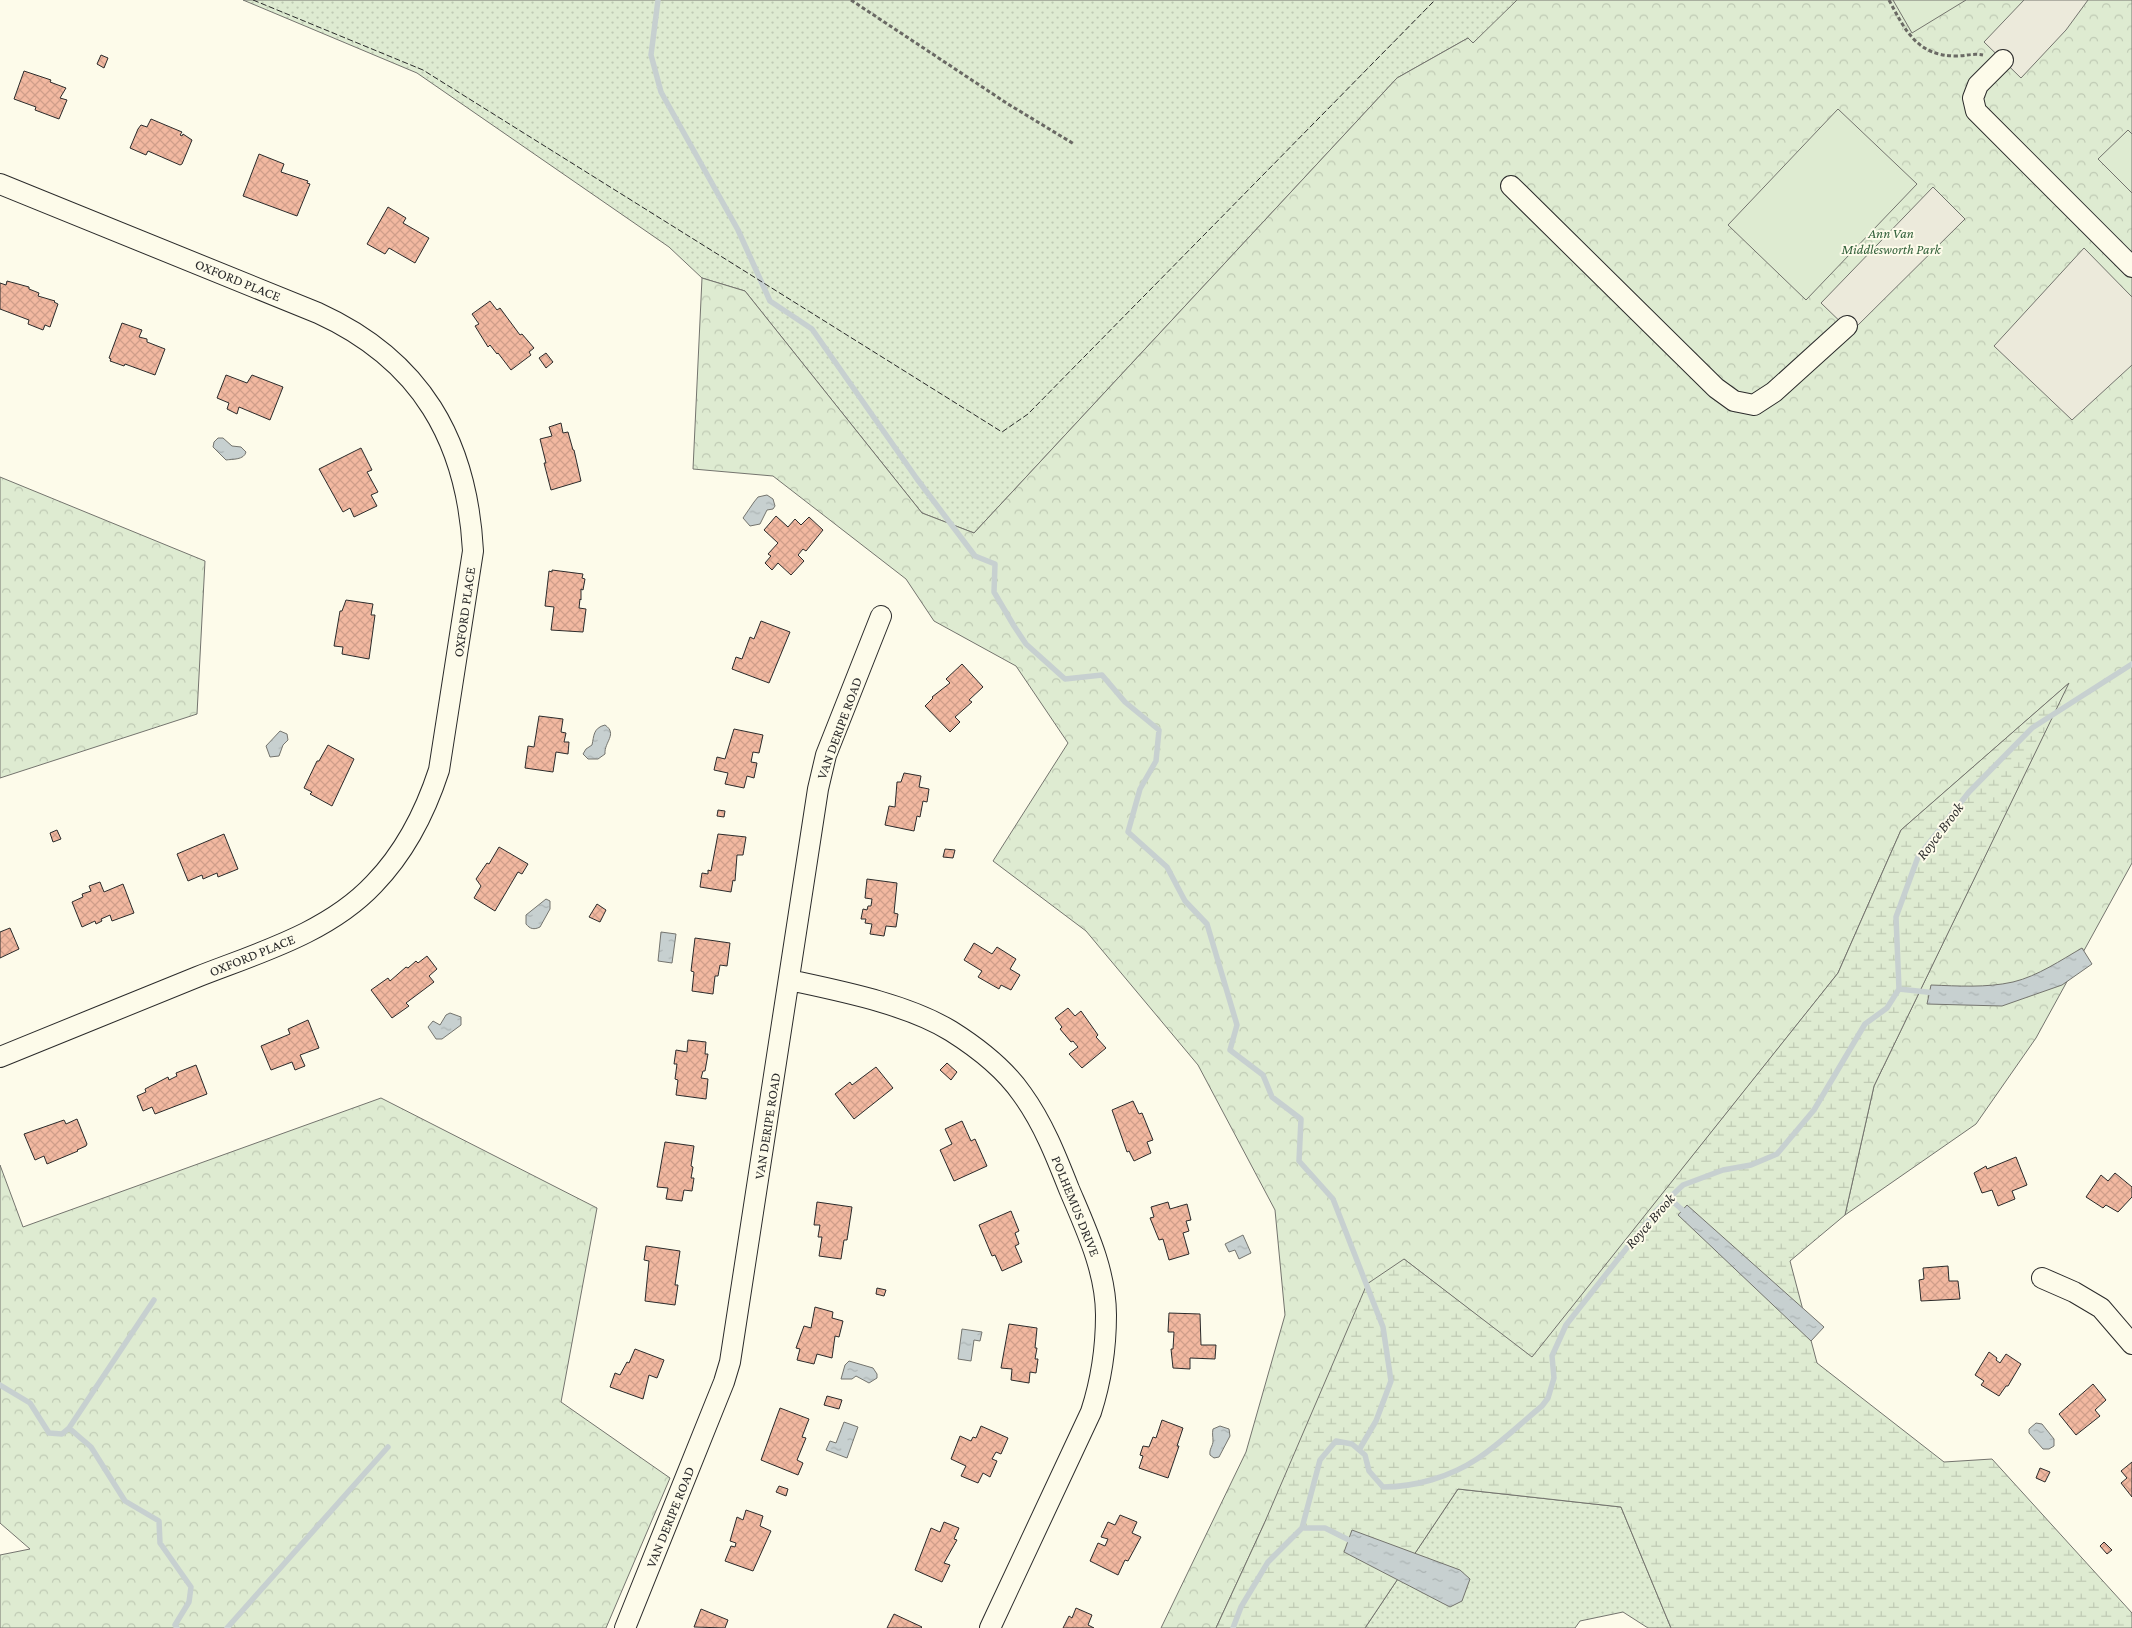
<svg xmlns="http://www.w3.org/2000/svg" width="2132" height="1628" font-family="'Crimson Pro',serif">
<style>
.grass{fill:url(#grass-dots);stroke:#74746e}
.forest{fill:url(#forest-crowns);stroke:#74746e}
.wetland{fill:url(#wetland-marsh);stroke:#74746e}
.pitch{fill:#deebd1;stroke:#74746e}
.parking{fill:#eceadb;stroke:#74746e}
.water{fill:url(#water-ripples);stroke:#74746e}
.lines{fill:none;stroke-linecap:round;stroke-linejoin:round}
.stream{stroke:#c7d0d0;stroke-width:5.5}
.building{fill:url(#building-cross-hatch);stroke:#2b2b2b}
.minor-casing{stroke:#2b2b2b;stroke-width:22}
.path{stroke:#6a6964;stroke-width:3;stroke-dasharray:4 2.5;stroke-linecap:butt}
.minor{stroke:#fdfbea;stroke-width:20}
.fence{stroke:#2b2b2b;stroke-width:1;stroke-dasharray:6 2.5;stroke-linecap:butt}
.labels{text-anchor:middle;dominant-baseline:central;stroke-width:4;stroke-linejoin:round;paint-order:stroke}
.park-label{font-size:14px;font-style:italic;fill:#34623c;stroke:#fdfbea}
.street-label{font-size:14px;fill:#2b2b2b;stroke:#fdfbea}
.water-label{font-size:15px;font-style:italic;fill:#2b2b2b;stroke:#fdfbea}
</style>
<defs>
<pattern id="grass-dots" width="8" height="8" patternUnits="userSpaceOnUse" patternTransform="scale(1.25)"><rect width="8" height="8" fill="#deebd1"/><path d="M2 2h.1M6 6h.1" fill="none" stroke="#bfcab4" stroke-width="1.8" stroke-linecap="round"/></pattern>
<pattern id="forest-crowns" width="20" height="18" patternUnits="userSpaceOnUse" patternTransform="scale(1.25)"><rect width="20" height="18" fill="#deebd1"/><path d="M2 6a3 3 0 1 1 6 0M12 15a3 3 0 1 1 6 0" fill="none" stroke="#bfcab4"/></pattern>
<pattern id="wetland-marsh" width="20" height="14" patternUnits="userSpaceOnUse" patternTransform="scale(1.25)"><rect width="20" height="14" fill="#deebd1"/><path d="M1 5h8M5 5V1M11 12h8M15 12V8" fill="none" stroke="#bfcab4"/></pattern>
<pattern id="water-ripples" width="26" height="14" patternUnits="userSpaceOnUse" patternTransform="scale(1.25)"><rect width="26" height="14" fill="#c7d0d0"/><path d="M2 4q2-2 4 0t4 0M15 11q2-2 4 0t4 0" fill="none" stroke="#abb3b3"/></pattern>
<pattern id="building-cross-hatch" width="8" height="8" patternUnits="userSpaceOnUse" patternTransform="scale(1.25)"><rect width="8" height="8" fill="#f2b8a0"/><path d="M0 0l8 8M0 8l8-8" fill="none" stroke="#d09e8a"/></pattern>
</defs>
<rect width="100%" height="100%" fill="#fdfbea"/>
<!-- grass -->
<path class="grass" d="M243,0H1776L1668,274L1468,38L1397,78L974,533L922,513L745,291L702,278L669,247L417,73Z
M1458,1489L1621,1507L1671,1628H1648L1623,1612L1580,1621L1575,1628H1365Z"/>
<!-- forest -->
<path class="forest" d="M1517,0H2132V863L2036,1038L1976,1124L1845,1215L1874,1086L2068,684L1901,830L1838,973L1532,1358L1404,1259L1264,1524L1216,1628H1161L1246,1452L1285,1315L1275,1210L1198,1065L1086,931L993,861L1068,743L1016,666L934,621L906,579L773,476L693,469L702,278L745,291L922,513L974,533L1397,78L1468,38L1473,43Z
M0,477L205,561L197,714L0,778Z
M381,1098L597,1208L561,1402L670,1478L606,1628H0V1555L30,1549L0,1523V1165L23,1227Z"/>
<!-- wetland -->
<path class="wetland" d="M2069,683L1874,1086L1845,1215L1790,1261L1817,1363L1944,1462L1992,1459L2132,1613V1628H1671L1621,1507L1458,1489L1365,1628H1216L1264,1524L1367,1284L1404,1259L1532,1357L1838,973L1901,830Z"/>
<!-- pitch -->
<path class="pitch" d="M1893,0H1966L1912,33Z
M1838,109L1917,184L1806,300L1728,225Z
M2128,130L2132,134V193L2098,159Z"/>
<!-- parking -->
<path class="parking" d="M2024,0H2088L2066,30L2021,78L1984,42Z
M1933,187L1965,219L1851,332L1821,303Z
M2084,248L2132,297V365L2072,420L1994,346Z"/>
<!-- water -->
<path class="water" d="M218,438H223L232,446L241,447L246,452C244,460 233,459 226,460L213,447L214,442Z
M767,495L773,499L775,506L773,509L767,510L760,524L750,526L743,518L754,502L758,497Z
M605,725C618,734 604,742 605,754L598,759H588L583,754L586,749L592,745C594,736 593,728 605,725Z
M280,731L287,734L288,740L283,745L279,756L270,757L266,746Z
M546,899L550,901V909L540,927C534,930 530,929 526,924V915Z
M661,932L676,934L672,963L658,961Z
M2082,948L2092,964L2062,985L2002,1006L1927,1004L1931,985C1958,986 1986,988 2013,982C2038,976 2061,960 2082,948Z
M450,1013L461,1017V1025L442,1039H436L428,1027L433,1021L440,1025L446,1015Z
M1687,1205L1824,1327L1811,1341L1678,1215Z
M1243,1235L1251,1253L1239,1259L1235,1250L1229,1252L1225,1244Z
M962,1329L982,1332L980,1341L974,1340L971,1361L958,1359Z
M849,1361L873,1368L877,1374V1378L869,1383L856,1376L852,1379H841L845,1365Z
M844,1422L858,1427L847,1458L826,1450L830,1441L836,1443Z
M2036,1423L2042,1424L2054,1439V1446L2049,1449H2043L2029,1433V1429Z
M1220,1426L1229,1429L1230,1436L1219,1457L1214,1458L1210,1455C1209,1449 1213,1446 1213,1441C1213,1436 1212,1434 1213,1429Z
M1352,1530L1460,1570L1470,1579L1462,1601L1450,1607L1344,1552Z"/>
<g class="lines">
<!-- stream -->
<path class="stream" d="M658,0L651,55L661,92L738,230L770,301L812,329L917,479L975,556L995,564L994,592L1014,626L1026,644L1065,679L1102,675L1125,702L1159,730L1156,761L1140,789L1128,832L1167,867L1185,901L1207,924L1237,1025L1230,1050L1263,1075L1272,1097L1301,1119L1299,1161L1333,1199L1383,1327L1391,1381L1376,1421L1359,1450
M1899,989L1936,993
M1669,1198L1688,1215
M0,1385L30,1403L49,1433L62,1434L69,1428L91,1447L125,1501L159,1521L160,1543L191,1587L189,1602L175,1625L177,1628
M69,1428L154,1300
M1302,1528H1325L1353,1542
M227,1628L388,1447
M1233,1628L1241,1607L1268,1562L1302,1528L1320,1460L1336,1441L1352,1444L1365,1455L1369,1471L1383,1487C1415,1487 1450,1477 1477,1459C1500,1444 1521,1423 1542,1406L1548,1398L1554,1378L1552,1356L1566,1325L1656,1211L1683,1185L1723,1170L1751,1165L1777,1154L1814,1110L1865,1024L1887,1008L1899,989L1896,917L1918,857L1969,792L2032,728L2132,664"/>
</g>
<!-- building -->
<path class="building" d="M101,55L108,58L104,68L97,64Z
M24,71L51,80L50,82L66,88L60,98L67,100L59,119L35,110L36,107L14,99Z
M151,119L182,132L180,135L182,136L183,134L192,140L182,164L180,165L148,151L146,155L130,148L138,129L141,125L147,127Z
M259,154L284,164L281,172L308,181L307,183L310,184L297,216L243,196Z
M388,207L406,218L403,223L429,238L415,263L389,248L385,254L367,244Z
M7,281L29,287V289L39,293L38,296L55,301L54,302L58,304L50,327L45,325L43,330L28,324L29,320L0,309V283L6,285Z
M490,301L497,310L500,308L520,335L522,334L534,348L529,352L531,355L511,370L498,353L497,354L490,345L488,347L475,326L479,324L472,314Z
M122,323L142,330L139,337L147,339V342L165,349L155,375L125,364L124,366L110,361L111,359L109,358Z
M546,353L553,362L546,368L539,358Z
M226,375L247,383L252,375L283,387L270,420L239,407L237,414L227,409L229,403L217,398Z
M561,423L563,433L568,432L573,450H574L581,481L551,490L544,463H546L540,439L552,436L549,427Z
M361,448L372,470L367,472L378,492L371,495L377,506L354,517L350,508L343,512L319,469Z
M776,516L788,527L795,519L801,525L809,517L823,530L806,551L803,549L798,555L804,561L791,575L778,563L772,570L765,563L771,556L768,554L778,543L764,530Z
M552,570L583,574L582,578L585,579L583,590L581,589V600L580,599L579,608L586,609L583,632L551,630L554,607L545,606L549,571L552,572Z
M346,600L373,604L371,615H375L369,659L342,654L343,647L334,646L340,611H342Z
M761,621L790,632L769,683L732,669L736,657L742,659L750,637L754,639Z
M962,664L983,687L969,700L972,702L955,717L960,722L950,732L925,706L933,698L932,697L950,683L946,679Z
M539,716L563,719L561,732L566,733L564,742H569L568,754L556,752L553,772L525,768L528,746L534,747Z
M734,729L763,735L759,753L753,752L751,762L757,763L754,778L747,776L744,788L725,784L728,773L714,770L717,757L725,759Z
M328,745L354,759L332,806L310,794L312,792L304,788L317,761H319Z
M904,773L921,776L919,787L929,789L927,802L923,801L920,817L917,816L914,831L885,825L889,806L895,807L897,782H901Z
M718,810L725,811L724,817L717,816Z
M57,830L61,839L53,842L50,833Z
M224,834L238,869L218,877L217,873L203,879L202,875L188,881L177,854Z
M718,834L746,837L743,855H737L735,881L733,880L731,892L700,887L702,873L708,874V870L711,871Z
M499,847L528,864L522,874L518,872L495,911L474,898L481,886L476,879L487,863L489,864Z
M945,849L955,850L953,858L943,857Z
M867,879L897,883L894,913L898,914L896,927L886,926L884,936L870,934L872,924L865,923L866,919H861L863,909L867,910L868,906H871L872,899L865,898Z
M100,882L104,892L123,884L134,913L112,921L110,915L101,919L102,921L96,924L95,921L82,927L72,902L83,897L82,894L91,891L89,886Z
M597,904L606,910L600,922L589,917Z
M10,928L19,949L0,958V932Z
M695,938L730,943L727,966L720,965L718,976H715L713,994L692,991L694,972L691,971Z
M974,943L992,954L997,947L1016,959L1010,969L1020,975L1011,990L1001,985L999,989L978,977L982,971L964,960Z
M427,956L437,969L429,976L434,982L406,1003L409,1006L392,1018L371,990L388,978L390,981L406,967L408,968L416,961L418,963Z
M1068,1008L1075,1016L1081,1011L1098,1035L1096,1037L1106,1048L1082,1068L1069,1054L1078,1047L1073,1041L1071,1042L1060,1029L1062,1027L1055,1018Z
M308,1020L319,1048L300,1055L305,1066L295,1070L292,1062L271,1070L261,1046L290,1034L288,1029Z
M688,1040L706,1042L705,1054H708L705,1071H703L701,1078L708,1079L706,1099L676,1095L678,1080L675,1079L677,1064H674L676,1050L687,1052Z
M947,1063L957,1072L951,1080L940,1070Z
M196,1065L207,1094L155,1114L152,1107L143,1111L137,1096L146,1092L145,1089L168,1077L169,1080L177,1076L176,1073Z
M876,1067L893,1088L854,1119L835,1094L850,1082L852,1085Z
M1133,1101L1139,1114L1142,1113L1153,1140L1147,1142L1151,1153L1134,1161L1129,1151L1127,1152L1112,1110Z
M77,1119L87,1144L86,1146L77,1150L78,1151L47,1164L44,1156L35,1160L24,1134L64,1120L66,1124Z
M962,1121L971,1141L975,1139L987,1166L954,1181L940,1150L952,1144L945,1129Z
M665,1142L694,1146L691,1166L693,1167L691,1178H694L692,1191L684,1190L682,1201L666,1199L668,1188L657,1187Z
M2016,1157L2027,1185L2012,1191L2015,1199L1998,1206L1992,1190L1982,1193L1974,1173L1986,1166L1987,1169Z
M2115,1173L2132,1187V1197L2118,1212L2106,1205L2103,1208L2086,1197L2101,1175L2108,1181Z
M817,1202L852,1207L847,1240H844L841,1259L819,1256L822,1237H818L820,1225H814Z
M1168,1202L1170,1209L1187,1204L1191,1220L1186,1221L1189,1231L1183,1233L1189,1254L1169,1260L1163,1239L1159,1240L1150,1218L1154,1217L1151,1207Z
M1011,1211L1019,1231L1015,1233L1019,1244L1015,1246L1022,1262L1002,1271L995,1255L992,1256L979,1225Z
M646,1246L680,1251L675,1285H678L675,1305L645,1301L649,1261L644,1260Z
M1948,1266L1949,1281H1958L1960,1299L1921,1301L1919,1280L1924,1279L1923,1268Z
M877,1288L886,1290L884,1296L876,1294Z
M815,1307L833,1312L832,1318L843,1321L839,1337L835,1336L832,1358L817,1354L814,1364L797,1360L800,1349L796,1348L804,1326L811,1328Z
M1169,1313L1200,1314L1201,1345H1216L1215,1359L1190,1358V1369L1173,1368L1171,1349H1173L1174,1332H1168Z
M1009,1324L1037,1328L1035,1348H1037L1035,1359H1038L1036,1373L1030,1372L1029,1383L1011,1380L1012,1369L1001,1368Z
M635,1349L664,1360L657,1378L649,1375L643,1399L610,1387L615,1373L620,1375L627,1362L629,1363Z
M1989,1352L1997,1358L1996,1360L2000,1363L2006,1354L2021,1364L2008,1386H2006L1999,1396L1981,1385L1984,1381L1975,1375Z
M2093,1384L2106,1400L2095,1410L2100,1416L2076,1435L2059,1414Z
M827,1396L842,1400L839,1409L824,1405Z
M780,1408L809,1419L802,1437L806,1438L797,1460L803,1463L798,1475L761,1460Z
M1162,1420L1183,1428L1177,1446H1179L1168,1478L1139,1468L1143,1456L1140,1455L1143,1446L1149,1447L1153,1437L1156,1438Z
M981,1426L1008,1438L1001,1454L996,1452L992,1459L997,1461L990,1477L983,1473L978,1483L961,1476L966,1466L951,1459L960,1436L971,1441L973,1437L976,1438Z
M2132,1462V1497L2121,1483L2127,1478L2121,1471Z
M2040,1468L2050,1472L2045,1482L2036,1478Z
M779,1486L788,1489L786,1496L776,1492Z
M746,1510L763,1516L760,1526L771,1531L753,1571L725,1561L731,1546L735,1547L736,1543L730,1541L737,1517L743,1520Z
M1120,1515L1137,1522L1132,1533L1141,1537L1128,1561L1125,1560L1118,1575L1090,1561L1098,1543L1105,1546L1108,1539L1101,1537L1108,1522L1115,1525Z
M944,1522L959,1528L954,1539L957,1540L944,1563L950,1565L942,1582L915,1570L931,1528L940,1532Z
M2104,1542L2112,1550L2107,1554L2100,1546Z
M1076,1608L1092,1615L1088,1625L1094,1628H1063L1069,1616L1072,1618Z
M701,1609L728,1620L725,1628L694,1627Z
M894,1614L922,1627L921,1628H887Z"/>
<g class="lines">
<defs>
<path id="minor" d="M2003,60L1978,85L1973,98L1976,111L2132,267
M0,184L318,313C421,360 467,440 473,551L439,770C425,813 405,852 374,884C328,933 258,953 197,977C131,1004 66,1030 0,1057
M1511,186L1716,388L1734,401L1754,405L1774,392L1847,326
M789,980C840,991 907,1004 951,1031C978,1048 1004,1068 1022,1094C1043,1123 1056,1156 1069,1189C1086,1229 1106,1271 1106,1315C1106,1348 1101,1381 1091,1412L990,1628
M2042,1278L2074,1292L2101,1308L2132,1344
M625,1628L724,1382L730,1362L818,789L826,755L881,616"/>
</defs>
<!-- minor casing -->
<use href="#minor" class="minor-casing"/>
<!-- path -->
<path class="path" d="M851,0L1008,104L1074,144
M1889,0C1905,30 1917,56 1956,56C1966,56 1973,53 1983,55"/>
<!-- minor -->
<use href="#minor" class="minor"/>
<!-- fence -->
<path class="fence" d="M253,0L423,70L1002,432L1028,414L1435,0"/>
</g>
<g class="labels">
<!-- park labels -->
<g class="park-label">
<text x="1891" y="233">Ann Van<tspan x="1891" dy="16">Middlesworth Park</tspan></text>
</g>
<!-- street labels -->
<g class="street-label">
<text transform="translate(238 280) rotate(22)">OXFORD PLACE</text>
<text transform="translate(464 612) rotate(-82)">OXFORD PLACE</text>
<text transform="translate(839 728) rotate(-70)">VAN DERIPE ROAD</text>
<text transform="translate(252 955) rotate(-22)">OXFORD PLACE</text>
<text transform="translate(767 1126) rotate(-81)">VAN DERIPE ROAD</text>
<text transform="translate(1076 1206) rotate(68)">POLHEMUS DRIVE</text>
<text transform="translate(670 1517) rotate(-68)">VAN DERIPE ROAD</text>
</g>
<!-- water labels -->
<g class="water-label">
<text transform="translate(1940 831) rotate(-53)">Royce Brook</text>
<text transform="translate(1650 1221) rotate(-49)">Royce Brook</text>
</g>
</g>
</svg>
